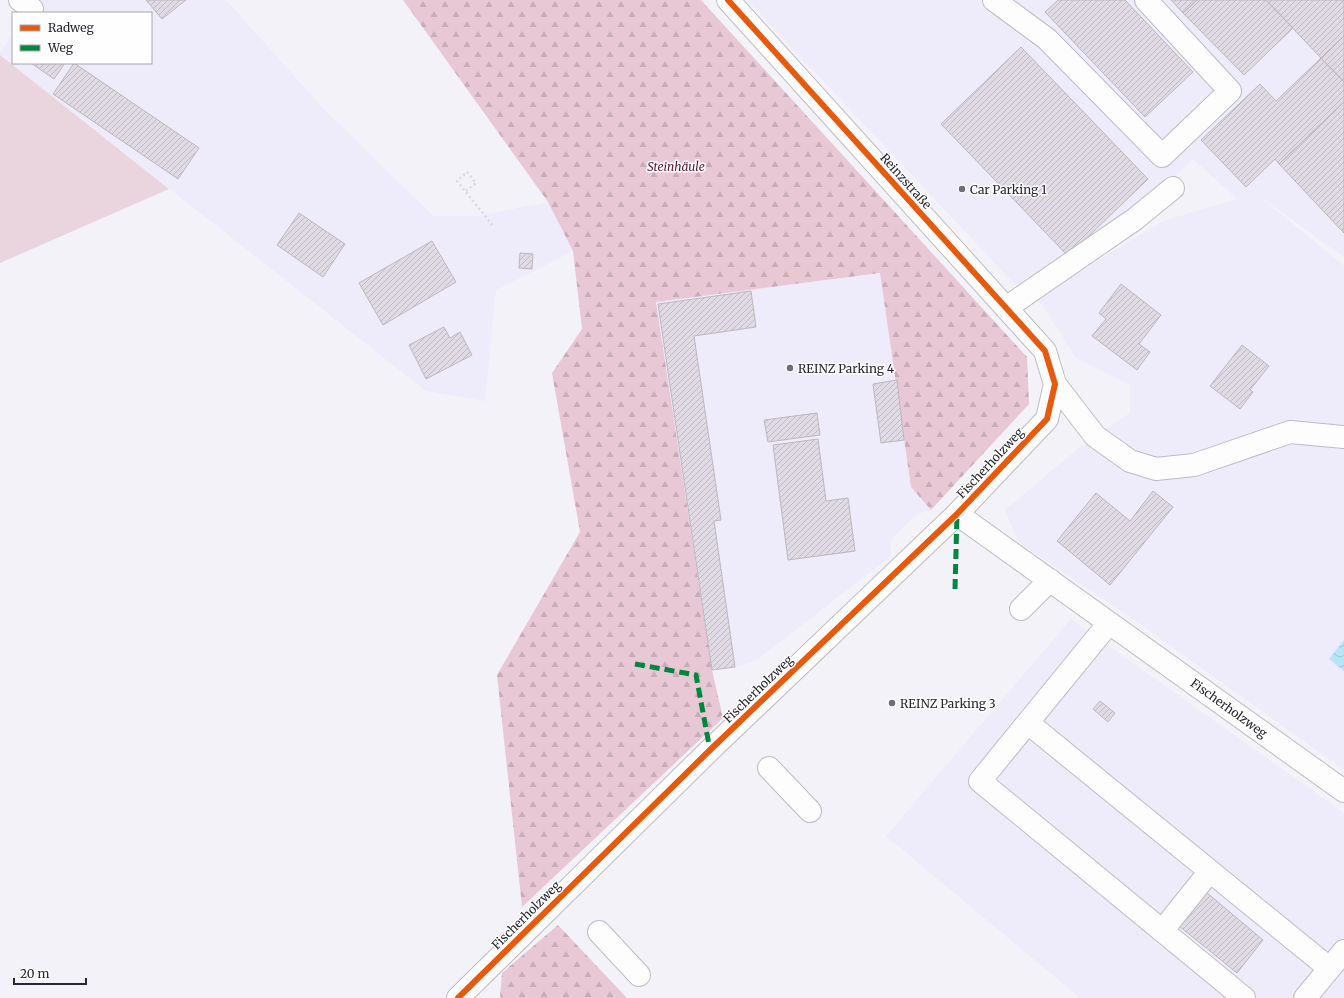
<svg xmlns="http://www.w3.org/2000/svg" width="1344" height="998" font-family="Merriweather,serif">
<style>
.built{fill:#eeebfb}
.green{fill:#ead5de}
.forest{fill:url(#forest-firs)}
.water{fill:url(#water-waves)}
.building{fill:url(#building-hatch);stroke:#bdb7bf}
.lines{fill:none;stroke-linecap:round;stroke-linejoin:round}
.minor-casing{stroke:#bdbcc4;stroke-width:24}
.path{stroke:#dadadc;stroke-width:2.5;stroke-dasharray:2 3;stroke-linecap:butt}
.minor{stroke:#fdfdfe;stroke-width:22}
.quiet{stroke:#00873e;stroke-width:5;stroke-dasharray:10 5;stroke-linecap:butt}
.cycleway-casing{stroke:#fefefe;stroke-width:8}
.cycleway{stroke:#e8590c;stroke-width:6}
.poi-dot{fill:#6f6d78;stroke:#fefefe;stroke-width:1.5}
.labels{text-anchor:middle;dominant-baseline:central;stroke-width:3;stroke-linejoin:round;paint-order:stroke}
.park-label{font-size:12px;font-style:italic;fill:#5b1632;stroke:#fefefe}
.street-label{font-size:12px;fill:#282632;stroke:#fefefe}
.poi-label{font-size:12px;fill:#282632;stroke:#fefefe;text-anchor:start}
</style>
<defs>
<pattern id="forest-firs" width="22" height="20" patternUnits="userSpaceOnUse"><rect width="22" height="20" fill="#e9c8d5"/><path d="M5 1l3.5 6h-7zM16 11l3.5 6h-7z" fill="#c8acb7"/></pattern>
<pattern id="water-waves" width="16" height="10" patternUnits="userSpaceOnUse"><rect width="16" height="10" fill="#b8e4f8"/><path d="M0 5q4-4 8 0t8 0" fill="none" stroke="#9ec3d5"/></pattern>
<pattern id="building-hatch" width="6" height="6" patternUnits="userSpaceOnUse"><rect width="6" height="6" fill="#dfdae3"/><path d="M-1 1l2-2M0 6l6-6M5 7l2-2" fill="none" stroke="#bfbbc3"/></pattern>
</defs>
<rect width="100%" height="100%" fill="#f3f2f9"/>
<!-- built -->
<path class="built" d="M40,0H226L323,108L433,216H477L548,202L573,251L496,290L485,401L426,391L0,55V52L13,34V63H151V13H29Z
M747,0H1344V257L1258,195L1344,266V770L1130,617L1019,543L1005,510L1081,446L1130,413V385L1076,358L1037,297L1163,221L1237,199L1193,159L1133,216L1023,293Z
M880,273L911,487L931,510L917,514L891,540V556L757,660L735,667L713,670L656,302Z
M1071,619L1344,813V998H1080L886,836Z"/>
<!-- green -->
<path class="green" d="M0,55L169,189L0,263Z"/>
<!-- forest -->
<path class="forest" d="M403,0H701L1027,357L1029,404L931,510L911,487L880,273L656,302L712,670L723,718L522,907L497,675L580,532L552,373L582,329L573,251L548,202Z
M558,925L627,998H500L502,973Z"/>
<!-- water -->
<path class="water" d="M1344,640V671L1329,659Z"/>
<!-- building -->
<path class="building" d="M146,0H186L162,19Z
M1058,0H1125L1193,72L1145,117L1045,12Z
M1171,0H1197L1183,13Z
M1197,0H1266L1293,28L1244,75L1183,13Z
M1266,0H1344V36L1321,58Z
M1344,36V82L1321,58Z
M1021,47L1148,179L1068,256L941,124Z
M1321,58L1344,82V102L1279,164L1275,159L1246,187L1201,140L1260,84L1276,101Z
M31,63H65L54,79Z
M74,63L199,148L178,179L53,94Z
M1344,102V233L1279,164Z
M299,213L345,244L323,277L277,245Z
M432,241L456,282L383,325L359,283Z
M520,253L533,254L532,269L519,268Z
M1121,284L1161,315L1139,344L1150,352L1137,370L1092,336L1106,319L1099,313Z
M751,291L756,327L694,336L721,520L714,521L735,667L712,670L658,304Z
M444,327L450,338L460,332L472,355L426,379L409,345Z
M1242,345L1269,366L1250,390L1253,392L1240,409L1210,386Z
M897,380L904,440L881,443L873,384Z
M817,413L820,435L768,442L764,420Z
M818,439L826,501L848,498L855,551L788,560L773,445Z
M1153,491L1173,507L1110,585L1057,541L1096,493L1130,521Z
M1100,701L1115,713L1108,722L1093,709Z
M1206,892L1263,940L1237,973L1179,926Z"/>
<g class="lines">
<defs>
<path id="minor" d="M20,0L32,9
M728,0L1045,351L1055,384L1095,436L1130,461L1156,469L1194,465L1290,432L1344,437
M994,0L1047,39L1162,156L1230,91L1146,0
M1006,308L1135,219L1173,188
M957,514L1344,791
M1021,609L1050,580
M1109,623L980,781L1244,998
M1028,723L1329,968
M769,768L810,811
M1162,931L1210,871
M599,932L639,975
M458,998L710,750L957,514L1047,419L1055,384
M1305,998L1344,951"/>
</defs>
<!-- minor casing -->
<use href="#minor" class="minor-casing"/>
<!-- path -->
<path class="path" d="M466,191L476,183L467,172L457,181L493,226"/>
<!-- minor -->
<use href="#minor" class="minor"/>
<!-- quiet -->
<path class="quiet" d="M955,589L957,514
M635,664L696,675L710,750"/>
<defs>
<path id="cycleway" d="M458,998L710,750L957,514L1047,419L1055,384L1045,351L728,0"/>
</defs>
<!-- cycleway casing -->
<use href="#cycleway" class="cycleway-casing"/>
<!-- cycleway -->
<use href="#cycleway" class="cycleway"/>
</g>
<!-- markers -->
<g class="poi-dot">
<circle cx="962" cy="189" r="4"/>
<circle cx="790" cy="368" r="4"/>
<circle cx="892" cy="703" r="4"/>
</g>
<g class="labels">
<!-- park labels -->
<g class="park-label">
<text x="676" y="166">Steinhäule</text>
</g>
<!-- street labels -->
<g class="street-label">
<text transform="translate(906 181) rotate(48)">Reinzstraße</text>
<text transform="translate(990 463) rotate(-47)">Fischerholzweg</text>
<text transform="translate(758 689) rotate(-44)">Fischerholzweg</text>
<text transform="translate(1229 708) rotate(36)">Fischerholzweg</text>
<text transform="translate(526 915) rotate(-45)">Fischerholzweg</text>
</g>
<!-- poi labels -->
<g class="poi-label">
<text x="970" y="189">Car Parking 1</text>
<text x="798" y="368">REINZ Parking 4</text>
<text x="900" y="703">REINZ Parking 3</text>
</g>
</g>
<!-- legend -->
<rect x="12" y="12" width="140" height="52" fill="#fefefe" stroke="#a8a8ac"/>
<rect x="20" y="25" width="20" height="6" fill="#e8590c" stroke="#a8a8ac"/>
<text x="48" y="32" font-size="12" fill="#282632">Radweg</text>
<rect x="20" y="45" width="20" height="6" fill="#00873e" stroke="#a8a8ac"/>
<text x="48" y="52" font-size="12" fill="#282632">Weg</text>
<!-- scale -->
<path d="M14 978v6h72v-6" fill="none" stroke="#282632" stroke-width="2"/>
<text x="20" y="978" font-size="12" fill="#282632" stroke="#fefefe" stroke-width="3" paint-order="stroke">20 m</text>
</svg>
